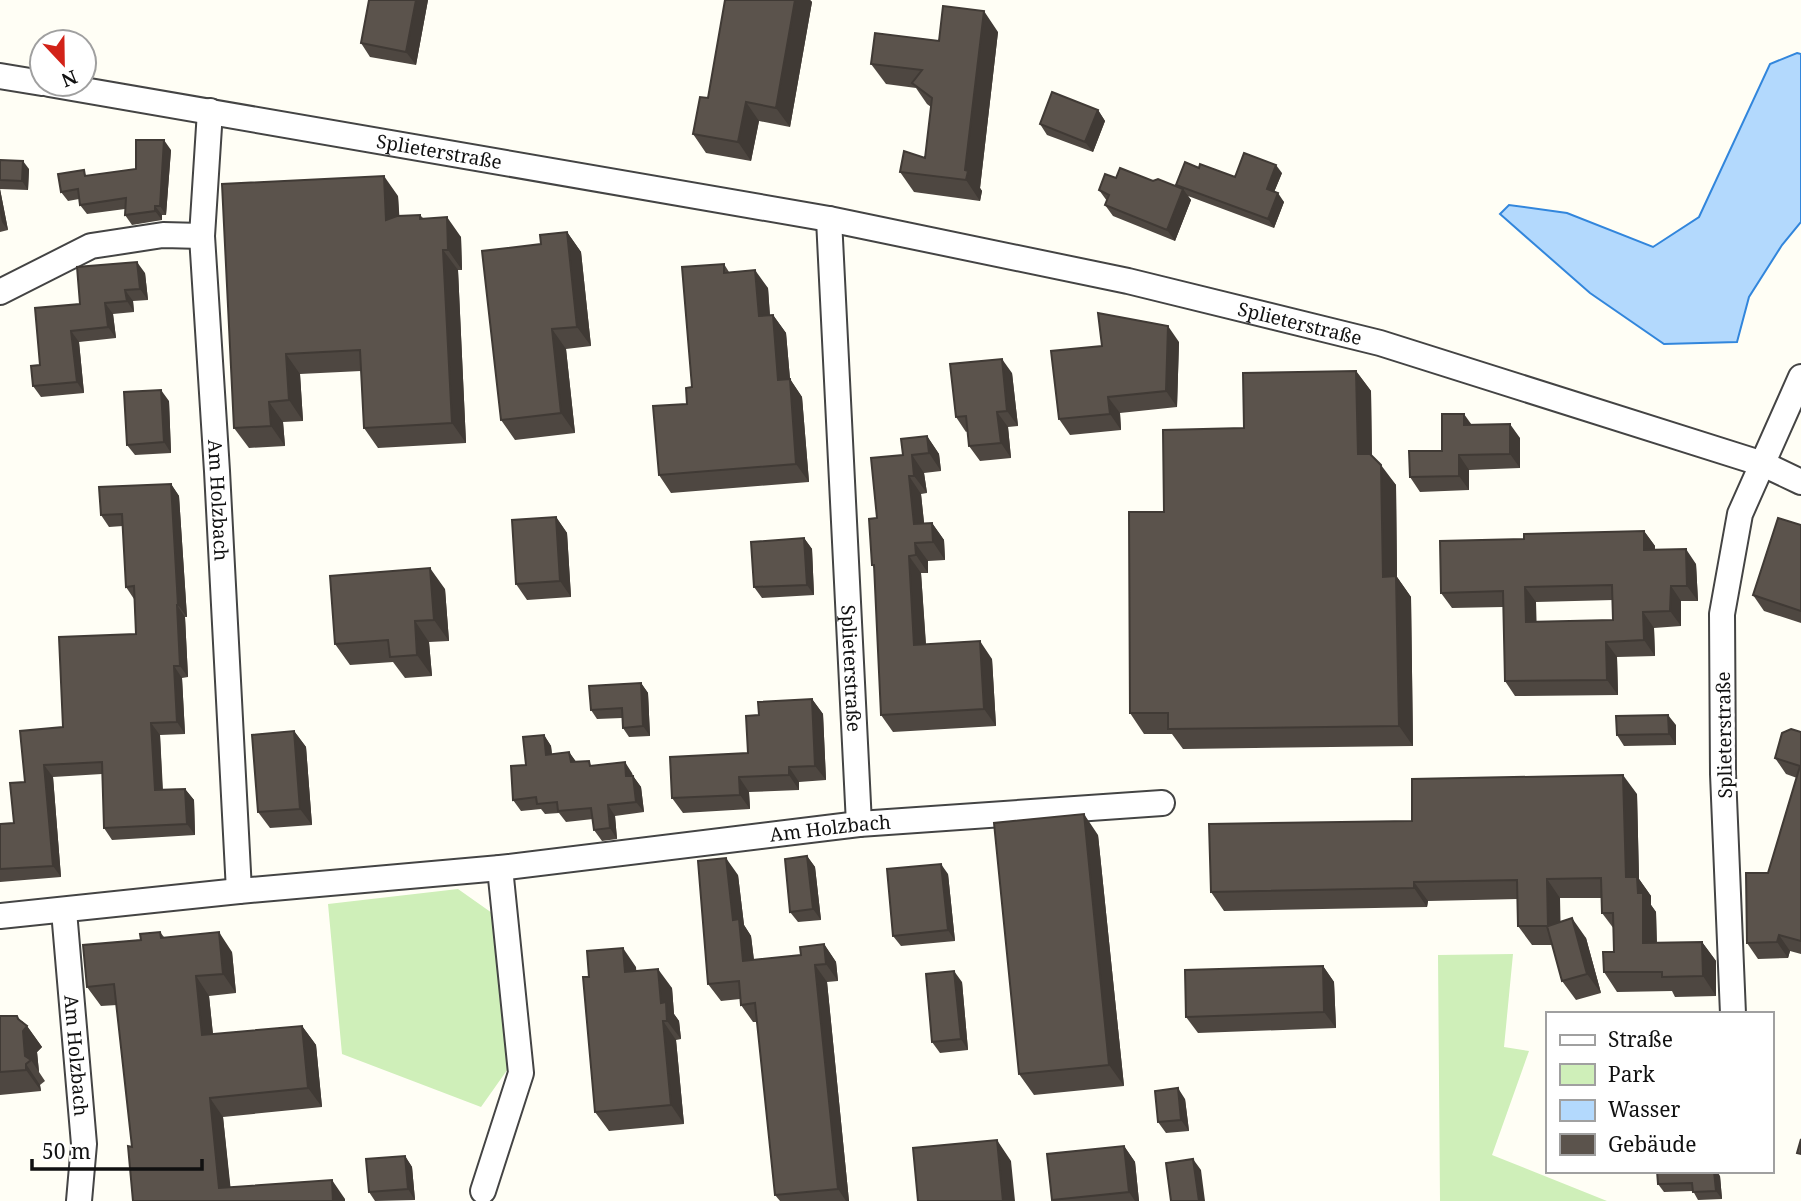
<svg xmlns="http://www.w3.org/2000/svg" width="1801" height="1201" font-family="'Noto Serif',serif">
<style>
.green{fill:#cfefb9}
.water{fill:#b3d9fd;stroke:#3286dc;stroke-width:2}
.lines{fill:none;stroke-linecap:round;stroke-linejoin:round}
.minor-casing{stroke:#444;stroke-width:28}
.minor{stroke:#fff;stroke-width:24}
.wall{fill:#4e4741;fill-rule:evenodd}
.shaded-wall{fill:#403a35}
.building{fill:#5b534c;stroke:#403a35;stroke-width:2;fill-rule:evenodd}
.labels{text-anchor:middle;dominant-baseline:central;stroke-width:7;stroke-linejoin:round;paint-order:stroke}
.street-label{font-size:19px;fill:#111;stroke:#fff}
</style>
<rect width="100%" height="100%" fill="#fffef5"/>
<!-- green -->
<path class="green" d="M458,889L492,913L510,1066L481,1107L342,1054L328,904Z
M1513,954L1504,1047L1529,1051L1492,1155L1607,1201H1440L1438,955Z"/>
<!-- water -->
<path class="water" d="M1797,53L1801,54V222L1782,245L1749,297L1737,342L1664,344L1590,293L1500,214L1509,205L1567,213L1653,247L1699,217L1770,64Z"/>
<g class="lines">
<defs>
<g id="minor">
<path d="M0,76L42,83"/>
<path id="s1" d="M49,84L829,219L1128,281L1380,343L1763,464L1801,482"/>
<path id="s2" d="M210,111L202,236L217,471L239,891"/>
<path id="s3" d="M829,219L859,824"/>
<path d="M0,292L91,246L163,235L202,236"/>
<path id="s4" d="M64,911L84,1144L79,1201"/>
<path id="s5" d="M0,916L239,891L500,868L859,824L1162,803"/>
<path d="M1733,1014L1723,774L1722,614L1740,514L1801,377"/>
<path d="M483,1191L521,1073L500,868"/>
</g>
</defs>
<!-- minor casing -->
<use href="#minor" class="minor-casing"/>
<!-- minor -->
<use href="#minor" class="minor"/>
</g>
<!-- wall -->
<path class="wall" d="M369,0H428L416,65L370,57L361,43Z
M725,0H810L812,2L790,127L759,121L751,161L706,153L693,134L708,98Z
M998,32L980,188L982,191L980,201L914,192L900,172L925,158L931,107L927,104L916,88L886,84L871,64L939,41Z
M1098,110L1105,121L1093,152L1047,135L1040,124Z
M171,150L166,215H162V220L132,225L125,215V209L87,214L80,205L79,199L68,201L61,192L88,176L136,169Z
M0,160L29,169L28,190L0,189Z
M1199,168L1235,177L1282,173L1274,192L1284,202L1274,228L1188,196L1191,200L1175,241L1113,216L1105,205L1107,201L1099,190L1116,178L1153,181L1177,187L1176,185Z
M0,189L8,230L0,232Z
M398,196L399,216L420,215L423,218L461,237L462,270H458L466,443L378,448L364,428L361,371L300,374L303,421L283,422L285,446L249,448L234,428Z
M567,232L581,252L591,346L566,349L575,433L515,440L501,420Z
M724,264L729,272L768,288L770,315H773L786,333L790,379L802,397L809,482L671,493L659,475L687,404Z
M145,273L148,300L133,301L134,312L113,314L116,338L79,342L84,393L41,397L33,386L40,365L80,304Z
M1179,342L1177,407L1120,413L1121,430L1070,435L1059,419L1102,346Z
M1356,371L1371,391L1372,456L1396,485L1397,577L1411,597L1413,746L1183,749L1172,734H1144L1130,713L1164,512L1244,428Z
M1012,373L1018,426L1008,427L1011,458L980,461L969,446L968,431L966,432L956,417Z
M169,401L171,453L135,455L127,445Z
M1471,424L1520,438V468L1469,470V490L1420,492L1410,477L1442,451Z
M927,436L939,454L941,471L924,473L927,493L921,494L924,523H932L944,540L945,560L928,561V573H921L926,644L992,659L996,726L893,732L881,715L874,568L872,565L877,518L903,455Z
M171,484L179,496L187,617H185L188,677L182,678L185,734L160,735L163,790L185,789L194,800L195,835L112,840L104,828L102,774L53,777L61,877L0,882V824L14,823L25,782L63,727L136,634L134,599L126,587L123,526L109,527L101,515Z
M556,517L567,533L571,597L527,600L516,584Z
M1801,525V623L1764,611L1753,595Z
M1644,531L1655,546V550L1696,564L1698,601H1681V626L1654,628L1655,656L1617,657L1618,695L1515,696L1505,681L1503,607L1452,608L1441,593L1524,539ZM1613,600V620L1536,622V602Z
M804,538L812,549L814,595L762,598L754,587Z
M445,589L449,641L429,642L432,676L405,678L393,662L350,665L335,644Z
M641,683L648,693L650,736L629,737L623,728L622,718L597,719L591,710Z
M812,699L823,714L826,780L799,782V790L749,792L750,809L683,813L672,798L748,753L759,715Z
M1676,725V745L1624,746L1617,735Z
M294,731L306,747L312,825L270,828L258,812Z
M1801,732V954L1790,951L1788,958L1758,959L1747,943L1797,778L1786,774L1775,758Z
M544,735L551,746L552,754L569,752L576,762L632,773L633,776L641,787L644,812L615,816L617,839L602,841L594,830L593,819L566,822L559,813L545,814L541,809L521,811L513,800L526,765Z
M1637,794L1639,879L1651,896V905L1656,912L1657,943L1702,942L1716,961V996L1675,997L1672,991L1617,992L1604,972L1614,952V929L1602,913V898H1560V922L1586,938L1601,993L1576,1000L1562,981L1553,945H1532L1518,926V899L1428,901L1427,907L1224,911L1211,892L1412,821Z
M1098,835L1124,1086L1034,1095L1019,1074Z
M807,856L815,867L821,920L798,922L790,912Z
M948,874L955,941L901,946L893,936Z
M738,875L744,925L751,936L754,960L801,955L824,944L836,962L838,981L827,982L849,1201H780L775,1195L757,1022H753L741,1005L740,999L721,1001L708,984Z
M160,932L164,937L232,952L236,993L209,996L213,1034L302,1026L316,1045L322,1107L223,1117L230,1187L345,1199L133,1201L132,1147L117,1005L101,1006L87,987L141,940Z
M1323,966L1334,982L1336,1028L1198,1033L1186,1017Z
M636,967V971L672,988L674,1014L679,1021L681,1039L676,1040L684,1124L609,1131L595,1112L589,977Z
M962,982L968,1050L940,1053L932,1042Z
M0,1016L22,1021L27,1026L42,1047L37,1052L39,1072L45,1081L40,1085L41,1091L0,1095Z
M1185,1099L1189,1131L1166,1133L1158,1122Z
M1124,1146L1135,1162L1139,1201H1053L1052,1200Z
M405,1156L412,1167L415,1200L375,1201L369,1192Z
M1720,1176L1722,1199L1698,1200L1693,1191L1664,1192L1658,1184Z"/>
<!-- shaded-wall -->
<path class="shaded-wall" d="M416,0H428L416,65L406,52Z
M795,0H810L812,2L790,127L776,108Z
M984,11L998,32L980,188L982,191L980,201L966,180L965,170Z
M746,102L759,121L751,161L738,142Z
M1098,110L1105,121L1093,152L1085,142Z
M164,140L171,150L166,215L160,206Z
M23,161L29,169L28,190L22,181Z
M1276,165L1282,173L1272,197L1267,189Z
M384,176L398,196L401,240L386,220Z
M0,189L8,230L2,222L0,213Z
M1183,189L1191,200L1175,241L1167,230Z
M1278,193L1284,202L1274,228L1268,219Z
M155,206L162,215V220L155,211Z
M447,217L461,237L462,270L448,250Z
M567,232L581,252L591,346L577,327Z
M443,250L458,270L466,443L452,423Z
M137,262L145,273L148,300L140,289Z
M755,270L768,288L771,334L759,316Z
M125,290L133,301L134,312L127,301Z
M105,303L113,314L116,338L108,327Z
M773,315L786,333L790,379L802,397L809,482L796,464L778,380Z
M1168,326L1179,342L1177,407L1166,391Z
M552,329L566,349L575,433L561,413Z
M71,331L79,342L84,393L77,382Z
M286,354L300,374L303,421L289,400Z
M1002,359L1012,373L1018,426L1007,411Z
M1356,371L1371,391L1372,474L1358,454Z
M161,390L169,401L171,453L164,442Z
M1108,397L1120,413L1121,430L1110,414Z
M269,402L283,422L285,446L271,426Z
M997,412L1008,427L1011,458L1001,443Z
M1464,414L1474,428L1464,425Z
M1510,424L1520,438V468L1510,454Z
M927,436L939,454L941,471L929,453Z
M912,455L924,473L927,493L914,476Z
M1459,455L1469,470V490L1459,476Z
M1381,465L1396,485L1397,577L1411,597L1413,746L1399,726L1383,577Z
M909,476L921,494L926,541L914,524Z
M171,484L179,496L187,617L178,605Z
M556,517L567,533L571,597L560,581Z
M932,523L944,540L945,560L933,542Z
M1644,531L1655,546V566L1644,550Z
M804,538L812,549L814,595L807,585Z
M915,543L928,561V573L916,555Z
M1686,549L1696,564L1698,601L1687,586Z
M909,556L921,573L927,663L914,645Z
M430,568L445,589L449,641L434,620Z
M1671,586L1681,601V626L1670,611Z
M1525,587L1536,602L1537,637L1526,622Z
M177,605L185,617L188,677L180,666Z
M1643,612L1654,628L1655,656L1644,640Z
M415,621L429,642L432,676L417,655Z
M980,641L992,659L996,726L984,709Z
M1606,642L1617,657L1618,695L1607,680Z
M174,666L182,678L185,734L177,722Z
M641,683L648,693L650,736L643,726Z
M812,699L823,714L826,780L815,766Z
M1668,715L1676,725V745L1669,734Z
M151,723L160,735L163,802L155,790Z
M294,731L306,747L312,825L300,809Z
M544,735L551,746L553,766L546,755Z
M569,752L577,763L571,762Z
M625,762L632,773L634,787L626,776Z
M44,765L53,777L61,877L53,866Z
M789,767L799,782V790L789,775Z
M1623,775L1637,794L1639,879L1651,896V905L1656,912L1657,963L1643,943L1626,877Z
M633,776L641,787L644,812L636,802Z
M739,777L749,792L750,809L740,795Z
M185,789L194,800L195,835L187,824Z
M608,805L615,816L617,839L610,828Z
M1084,814L1098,835L1124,1086L1109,1065Z
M807,856L815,867L821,920L813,909Z
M726,858L738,875L744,925L751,936L756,978L743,961L733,920Z
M941,864L948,874L955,941L948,930Z
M1547,879L1560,898L1561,945L1548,926Z
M1414,882L1428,901L1427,907L1414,888Z
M1572,918L1586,938L1601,993L1587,974Z
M219,932L232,952L236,993L223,974Z
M1779,935L1790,951L1788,958L1777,942Z
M1702,942L1716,961V996L1703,976Z
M824,944L836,962L838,981L826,964Z
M623,948L636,967L638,991L625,972Z
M815,965L827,982L849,1201H846L838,1189Z
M1323,966L1334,982L1336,1028L1324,1012Z
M658,969L672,988L674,1014L679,1021L681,1039L667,1021L661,1003Z
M954,971L962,982L968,1050L961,1039Z
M196,976L209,996L215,1055L202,1035Z
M17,1016L26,1027L27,1026L42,1047L37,1052L39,1072L31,1060L25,1056Z
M663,1021L676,1040L684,1124L671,1105Z
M302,1026L316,1045L322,1107L308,1088Z
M26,1064L40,1085L41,1091L26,1070Z
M1178,1088L1185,1099L1189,1131L1181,1120Z
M210,1098L223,1117L232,1201L219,1188Z
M997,1140L1011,1161L1015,1201H1003Z
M1124,1146L1135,1162L1139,1201H1135L1129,1192Z
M405,1156L412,1167L415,1200L408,1189Z
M1193,1159L1201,1170L1205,1201H1199Z
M1714,1171H1717L1720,1176L1722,1199L1716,1191Z
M332,1180L345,1199V1201H333Z"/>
<!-- building -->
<path class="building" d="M369,0H416L406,52L361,43Z
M725,0H795L776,108L746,102L738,142L693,134L700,97L708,98Z
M943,6L984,11L965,170L968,171L966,180L900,172L904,151L925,158L932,98L912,83L922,70L871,64L875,33L939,41Z
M1052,92L1098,110L1085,142L1040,124Z
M136,140H164L160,206H155V211L125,215L126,198L80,205L78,189L61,192L58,174L84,170L85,176L136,169Z
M1244,153L1276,165L1267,189L1278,193L1268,219L1176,185L1185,162L1199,168L1200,164L1235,177Z
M0,160L23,161L22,181L0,180Z
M1120,168L1153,181L1158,179L1183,189L1167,230L1105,205L1109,195L1099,190L1105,174L1116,178Z
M384,176L386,220L397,216L420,215V219L447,217L448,250H443L452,423L364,428L360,350L286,354L289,400L269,402L271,426L234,428L222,184Z
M567,232L577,327L552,329L561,413L501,420L482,251L541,244L540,235Z
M137,262L140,289L125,290L127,301L105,303L108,327L71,331L77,382L33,386L31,366L40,365L35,308L80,304L77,267Z
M724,264V273L755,270L759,316L773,315L778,380L790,379L796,464L659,475L653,406L687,404L686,388L692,387L682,267Z
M1098,313L1168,326L1166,391L1108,397L1110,414L1059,419L1051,351L1102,346Z
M1002,359L1007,411L997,412L1001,443L969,446L966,416L956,417L950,364Z
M1356,371L1358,454H1370L1381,465L1383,577L1396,576L1399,726L1168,729V713H1130L1129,512H1164L1163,430L1244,428L1243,373Z
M161,390L164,442L127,445L124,392Z
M1442,414H1464V425L1510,424V454L1459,455V476L1410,477L1409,451H1442Z
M927,436L929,453L912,455L914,476H909L914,524L932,523L933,542L915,543L916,555L909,556L914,645L980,641L984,709L881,715L874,565H872L869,519L877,518L871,458L903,455L901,439Z
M171,484L178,605H177L180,666H174L177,722L151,723L155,790L185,789L187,824L104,828L102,762L44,765L53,866L0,869V824L14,823L10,783L25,782L20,731L63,727L59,637L136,634L134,586L126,587L122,514L101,515L99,487Z
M556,517L560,581L516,584L512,520Z
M1778,518L1801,525V611L1753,595Z
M1644,531V550L1686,549L1687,586H1671L1670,611L1643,612L1644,640L1606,642L1607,680L1505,681L1503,591L1441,593L1440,541L1524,539V534ZM1612,585L1613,620L1526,622L1525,587Z
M804,538L807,585L754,587L751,542Z
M430,568L434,620L415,621L417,655L390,657L388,640L335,644L330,576Z
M641,683L643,726L623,728L622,708L591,710L589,686Z
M812,699L815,766L789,767V775L739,777L740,795L672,798L670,757L748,753L746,716L759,715L758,702Z
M1668,715L1669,734L1617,735L1616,716Z
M1791,729L1801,732V941L1779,935L1777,942L1747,943L1746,873H1768L1800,766L1775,758L1782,733Z
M294,731L300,809L258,812L252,735Z
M544,735L546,755L569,752L571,762L589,761L590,766L625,762L626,776H633L636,802L608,805L610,828L594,830L591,808L558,811L557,802L537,804L536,797L513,800L511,766L526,765L523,737Z
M1623,775L1626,877H1637L1638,893H1643V943L1702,942L1703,976L1662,977V972H1604L1603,952H1614L1613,913H1602L1601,878L1547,879L1548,926L1572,918L1587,974L1562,981L1547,926H1518L1517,880L1414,882V888L1211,892L1209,824L1412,821V779Z
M1084,814L1109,1065L1019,1074L994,823Z
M807,856L813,909L790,912L785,859Z
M726,858L733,920L739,919L743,961L801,955L800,947L824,944L826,964L815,965L838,1189L775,1195L755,1003L741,1005L739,981L708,984L698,861Z
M941,864L948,930L893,936L887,869Z
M160,932L161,938L219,932L223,974L196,976L202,1035L302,1026L308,1088L210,1098L219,1188L332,1180L333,1201H133L128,1146L132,1147L114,984L87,987L83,945L141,940L140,934Z
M623,948L625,972L658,969L661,1003L666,1002L667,1021H663L671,1105L595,1112L583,977H589L587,951Z
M1323,966L1324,1012L1186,1017L1185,970Z
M954,971L961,1039L932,1042L926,974Z
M0,1016H17L18,1019L27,1026L23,1031L25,1056L31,1060L26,1064V1070L0,1072Z
M1178,1088L1181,1120L1158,1122L1155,1091Z
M1801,1139V1154L1797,1153Z
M997,1140L1003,1201H918L913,1148Z
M1124,1146L1129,1192L1052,1200L1047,1154Z
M405,1156L408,1189L369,1192L366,1159Z
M1193,1159L1199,1201H1171L1166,1163Z
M1657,1171H1714L1716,1191L1693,1192L1692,1183L1658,1184Z"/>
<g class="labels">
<!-- street labels -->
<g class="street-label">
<text stroke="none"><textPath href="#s1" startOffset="396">Splieterstraße</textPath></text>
<text stroke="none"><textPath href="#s1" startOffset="1274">Splieterstraße</textPath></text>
<text stroke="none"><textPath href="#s2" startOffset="390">Am Holzbach</textPath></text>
<text stroke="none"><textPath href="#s3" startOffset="450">Splieterstraße</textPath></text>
<text transform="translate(1724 735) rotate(-91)">Splieterstraße</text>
<text stroke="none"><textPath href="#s5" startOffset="835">Am Holzbach</textPath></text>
<text stroke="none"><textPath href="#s4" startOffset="145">Am Holzbach</textPath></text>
</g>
</g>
<!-- legend -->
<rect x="1546" y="1012" width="228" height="161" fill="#ffffff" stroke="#a0a0a0" stroke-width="2"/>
<rect x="1560" y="1035" width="35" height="10" fill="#ffffff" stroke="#a0a0a0" stroke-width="2"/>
<text x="1608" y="1047" font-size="21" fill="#111111">Straße</text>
<rect x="1560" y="1064" width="35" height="21" fill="#cfefb9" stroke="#a0a0a0" stroke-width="2"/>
<text x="1608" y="1082" font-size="21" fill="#111111">Park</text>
<rect x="1560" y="1100" width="35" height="21" fill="#b3d9fd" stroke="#a0a0a0" stroke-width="2"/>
<text x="1608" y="1117" font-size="21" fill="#111111">Wasser</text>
<rect x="1560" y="1134" width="35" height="21" fill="#5b534c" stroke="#a0a0a0" stroke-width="2"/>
<text x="1608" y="1152" font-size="21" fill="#111111">Gebäude</text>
<!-- north arrow -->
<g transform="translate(63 63) rotate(158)"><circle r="33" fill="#ffffff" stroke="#a0a0a0" stroke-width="2"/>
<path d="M0-5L12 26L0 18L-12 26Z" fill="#d22218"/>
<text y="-10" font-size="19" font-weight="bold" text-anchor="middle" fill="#111111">N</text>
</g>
<!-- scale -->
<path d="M32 1159v10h170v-10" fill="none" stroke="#111111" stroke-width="3.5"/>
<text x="42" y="1159" font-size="21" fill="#111111" stroke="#ffffff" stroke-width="5" paint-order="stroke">50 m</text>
</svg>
